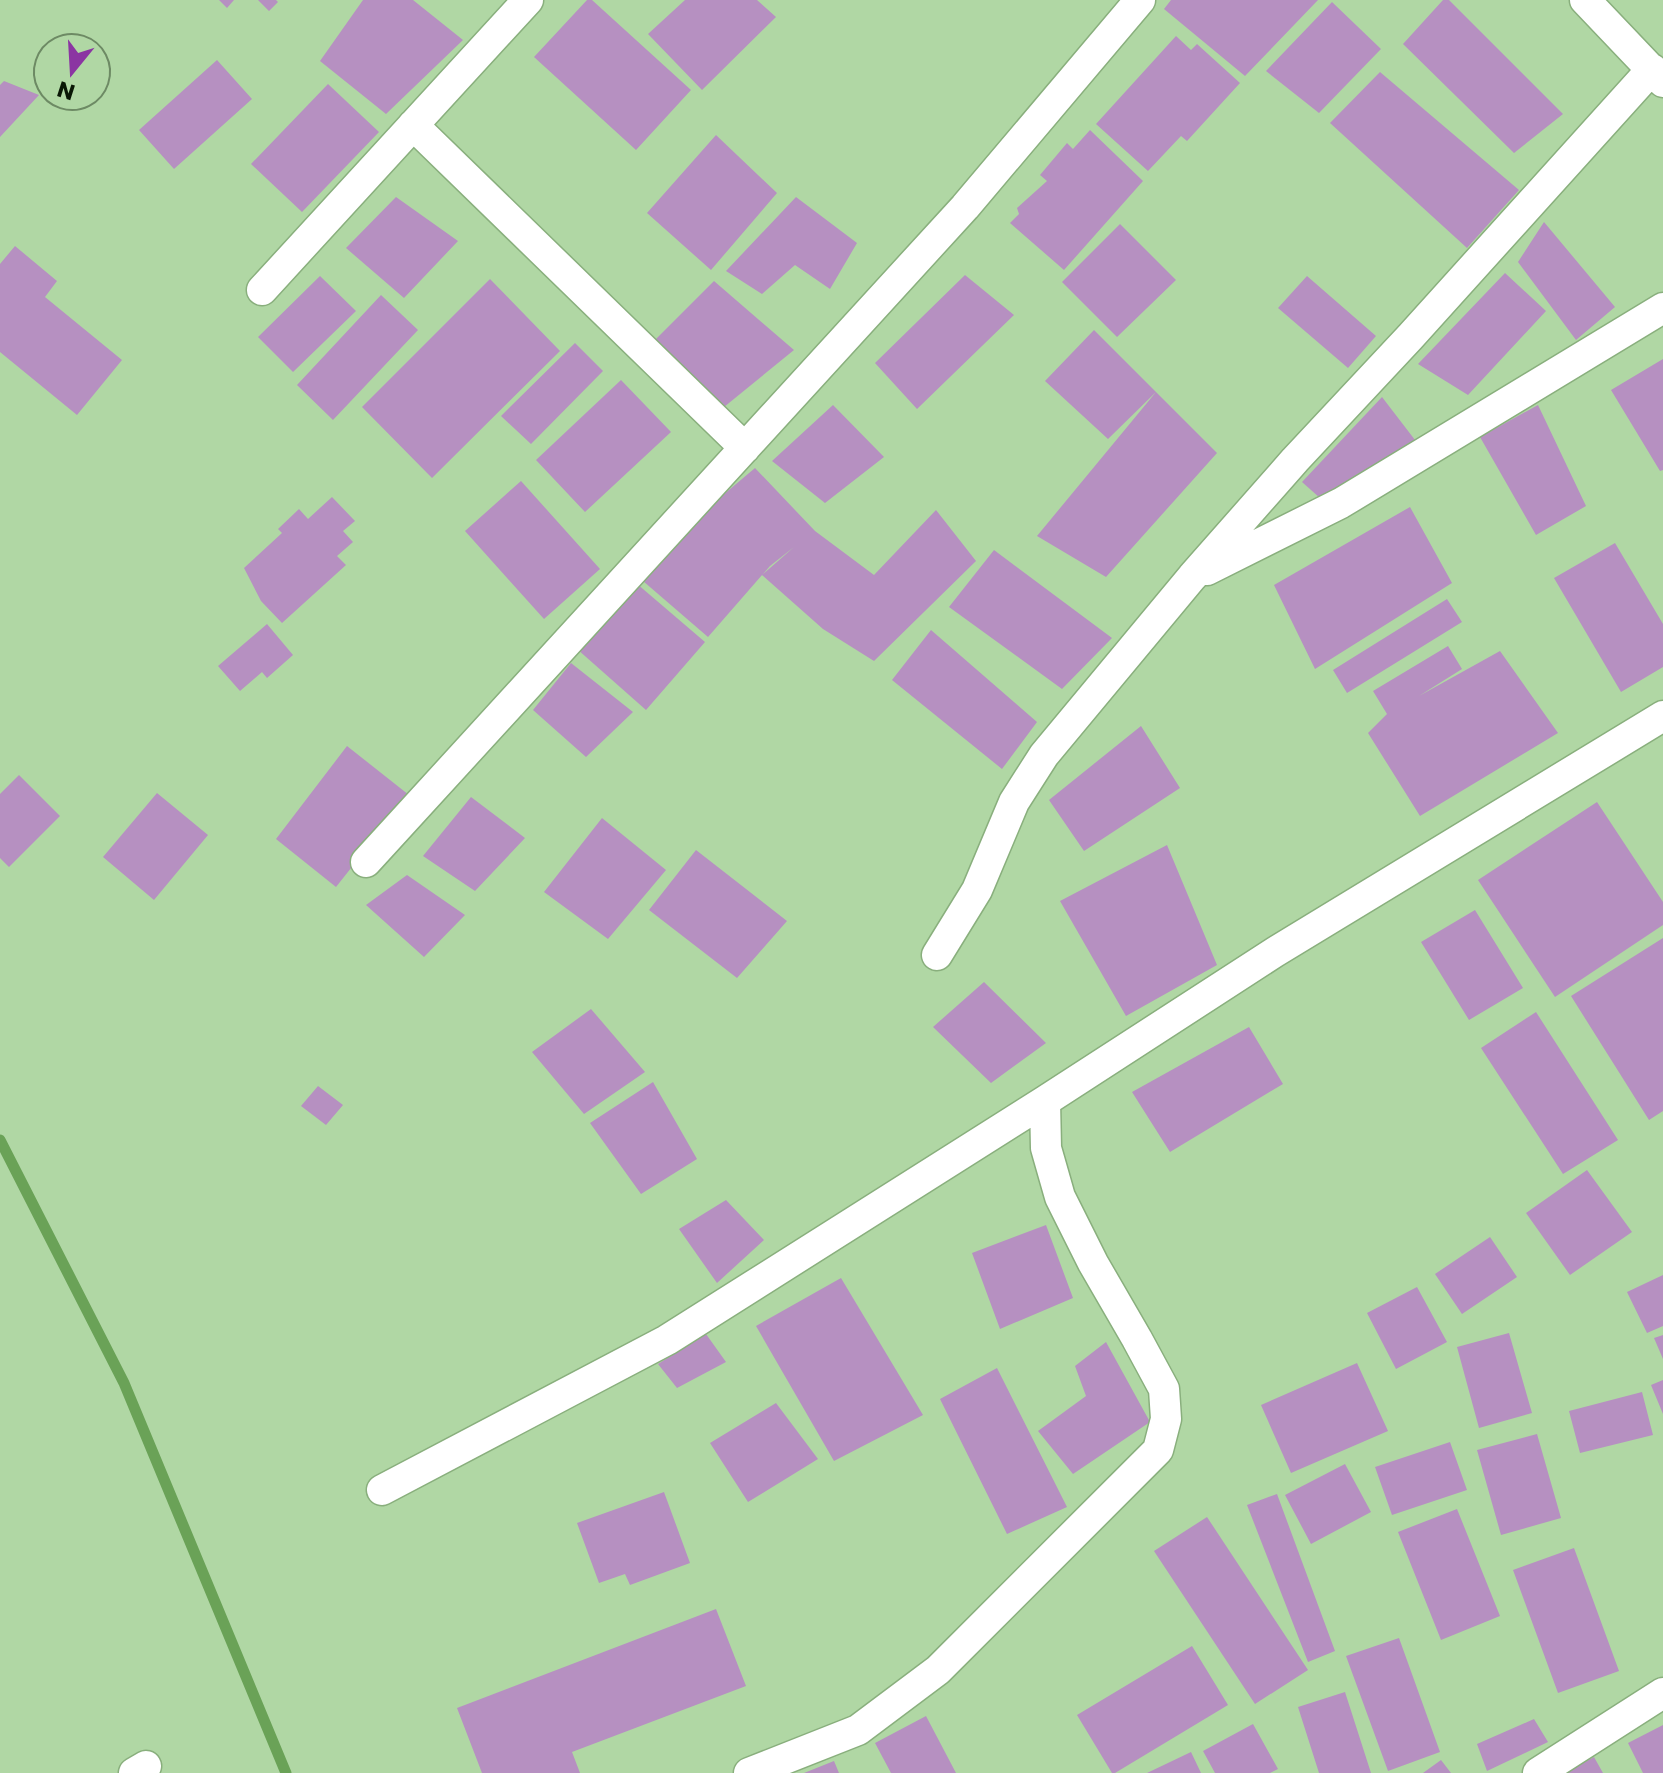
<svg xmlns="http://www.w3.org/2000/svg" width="1663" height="1773" font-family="Poppins,sans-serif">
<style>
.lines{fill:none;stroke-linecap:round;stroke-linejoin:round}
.stream{stroke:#6aa257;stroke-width:11}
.building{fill:#b690c1}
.street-casing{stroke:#89af7d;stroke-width:33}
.street{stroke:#fff;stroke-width:30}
</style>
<rect width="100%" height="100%" fill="#b0d7a4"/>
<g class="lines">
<!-- stream -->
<path class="stream" d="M0,1140L124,1383L286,1773"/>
</g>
<!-- building -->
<path class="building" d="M219,0H234L227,8Z
M258,0H276L278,2L269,11Z
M363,0H413L463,40L386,114L320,61Z
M587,0H592L691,90L636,150L534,57Z
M685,0H757L776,17L702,90L648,34Z
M1171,0H1318L1245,76L1164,9Z
M1443,0H1449L1563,114L1514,153L1403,44Z
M1332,2L1381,49L1319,113L1266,71Z
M1176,36L1191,50L1197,44L1240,83L1187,141L1181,136L1148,171L1096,124Z
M217,60L252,99L174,169L139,130Z
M1380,72L1519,190L1467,248L1330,123Z
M4,81L39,95L0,137V85Z
M328,84L379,132L302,212L251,164Z
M1090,130L1143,181L1064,270L1010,223L1019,214L1017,208L1047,181L1040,175L1067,143L1073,149Z
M716,135L777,193L711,270L647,213Z
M396,197L458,241L404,298L346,248Z
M796,197L857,243L830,289L795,265L762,294L726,271Z
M1544,222L1615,307L1576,340L1518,262Z
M1120,224L1176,280L1117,337L1062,282Z
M15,246L57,281L45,297L122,360L77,415L0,352V264Z
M1505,273L1546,311L1468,395L1418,364Z
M965,275L1014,315L917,409L875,363Z
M320,276L356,311L293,372L258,337Z
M1307,276L1376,336L1348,368L1278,308Z
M490,279L560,351L432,478L362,407Z
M714,281L794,350L713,416L646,349Z
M381,295L418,330L333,420L297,385Z
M1094,330L1156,392L1108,439L1045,381Z
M575,343L603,371L531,444L501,416Z
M1663,359V470L1660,471L1611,390Z
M621,380L671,432L585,512L536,460Z
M1156,392L1217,453L1106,577L1037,536Z
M1382,397L1415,440L1320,498L1302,482Z
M833,405L884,457L825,503L772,461Z
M1538,405L1586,506L1536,535L1480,437Z
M755,468L815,531L874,575L936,510L976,561L874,661L823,629L762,575L794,547L770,566L708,637L643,581L710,506Z
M521,481L600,569L544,619L465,531Z
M332,497L355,521L343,531L353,542L337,556L346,565L282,623L261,601L244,568L282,533L278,529L299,509L308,519Z
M1410,507L1452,583L1315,669L1274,585Z
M1615,543L1663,624V667L1621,692L1554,578Z
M994,550L1112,638L1062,689L949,607Z
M636,583L705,642L646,710L577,649Z
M1447,599L1462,622L1347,693L1333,670Z
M267,624L293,655L267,678L262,672L240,691L218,666Z
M931,630L1037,722L1002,769L892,680Z
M1448,646L1462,669L1419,696L1500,651L1558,733L1420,816L1368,733L1387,714L1373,691Z
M571,663L633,712L586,757L533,710Z
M1141,726L1180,788L1084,851L1049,800Z
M347,746L409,795L336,887L276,839Z
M19,775L60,816L9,867L0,858V794Z
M157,793L208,835L154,900L103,857Z
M471,797L525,838L475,891L423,856Z
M1597,802L1663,902V925L1555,997L1478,880Z
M602,818L666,870L608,939L544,892Z
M1167,845L1217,965L1126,1016L1060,901Z
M696,850L787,921L737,978L649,910Z
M407,875L465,915L424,957L366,905Z
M1475,910L1523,988L1469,1020L1421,942Z
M1663,938V1111L1649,1120L1571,996Z
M984,982L1046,1043L991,1083L933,1027Z
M591,1009L645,1072L584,1114L532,1052Z
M1536,1012L1618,1140L1563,1174L1481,1048Z
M1249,1027L1283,1084L1170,1152L1132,1092Z
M653,1082L697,1159L641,1194L590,1123Z
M318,1086L343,1105L326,1125L301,1106Z
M1587,1170L1632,1232L1570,1275L1526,1213Z
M726,1200L764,1240L717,1283L679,1229Z
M1046,1225L1073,1298L1000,1329L972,1253Z
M1490,1237L1517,1277L1462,1314L1435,1274Z
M1663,1275V1326L1647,1333L1627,1292Z
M841,1278L923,1415L834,1461L756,1326Z
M1417,1287L1447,1342L1396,1369L1367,1313Z
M1509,1333L1532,1413L1479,1428L1457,1347Z
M706,1334L726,1362L677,1388L658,1364Z
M1663,1335V1359L1654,1338Z
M1106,1342L1150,1422L1073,1474L1038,1431L1086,1396L1075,1366Z
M1357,1363L1388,1431L1291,1473L1261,1405Z
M997,1368L1067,1507L1007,1534L940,1399Z
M1663,1380V1414L1651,1385Z
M1642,1392L1653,1435L1580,1453L1569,1411Z
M776,1403L818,1459L748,1502L710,1443Z
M1537,1434L1561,1518L1501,1535L1477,1450Z
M1450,1442L1467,1490L1392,1515L1375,1467Z
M1345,1464L1371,1512L1311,1544L1285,1495Z
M664,1492L690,1563L630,1585L625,1574L599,1583L577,1523Z
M1277,1494L1335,1651L1308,1662L1247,1505Z
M1457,1509L1500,1616L1441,1640L1398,1532Z
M1207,1517L1308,1670L1255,1704L1154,1551Z
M1574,1548L1619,1671L1558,1693L1513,1570Z
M716,1609L746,1686L572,1752L580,1773H482L457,1708Z
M1399,1638L1440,1752L1388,1771L1346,1656Z
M1192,1646L1228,1705L1115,1773H1112L1077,1715Z
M1345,1692L1371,1773H1319L1298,1707Z
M926,1716L956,1773H891L875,1743Z
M1534,1719L1548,1742L1487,1771L1477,1744Z
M1253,1724L1278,1769L1270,1773H1215L1203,1751Z
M1663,1725V1773H1643L1628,1743Z
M1191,1752L1201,1773H1147Z
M1594,1757L1603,1773H1565Z
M1441,1760L1451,1773H1423Z
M834,1761L839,1773H804Z"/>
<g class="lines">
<defs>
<path id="street" d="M1585,0L1663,82
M413,125L745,448
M262,290L528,0
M1207,570L1341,503L1663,308
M366,862L965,207L1140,0
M937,955L977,890L1014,802L1044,755L1192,577L1295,460L1411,336L1652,69
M382,1490L667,1340L1045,1101L1275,952L1663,716
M134,1773L146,1766
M749,1773L858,1730L938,1670L1158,1450L1166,1419L1164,1389L1137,1339L1093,1263L1060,1197L1046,1148L1045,1101
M1538,1773L1663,1693"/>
</defs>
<!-- street casing -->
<use href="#street" class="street-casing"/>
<!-- street -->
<use href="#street" class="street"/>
</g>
<!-- north arrow -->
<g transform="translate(72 72) rotate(198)"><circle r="38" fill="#b0d7a4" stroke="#6d8a64" stroke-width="2"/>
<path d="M0-6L14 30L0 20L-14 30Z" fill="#8b35a2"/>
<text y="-12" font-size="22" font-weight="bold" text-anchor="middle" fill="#091705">N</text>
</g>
</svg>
